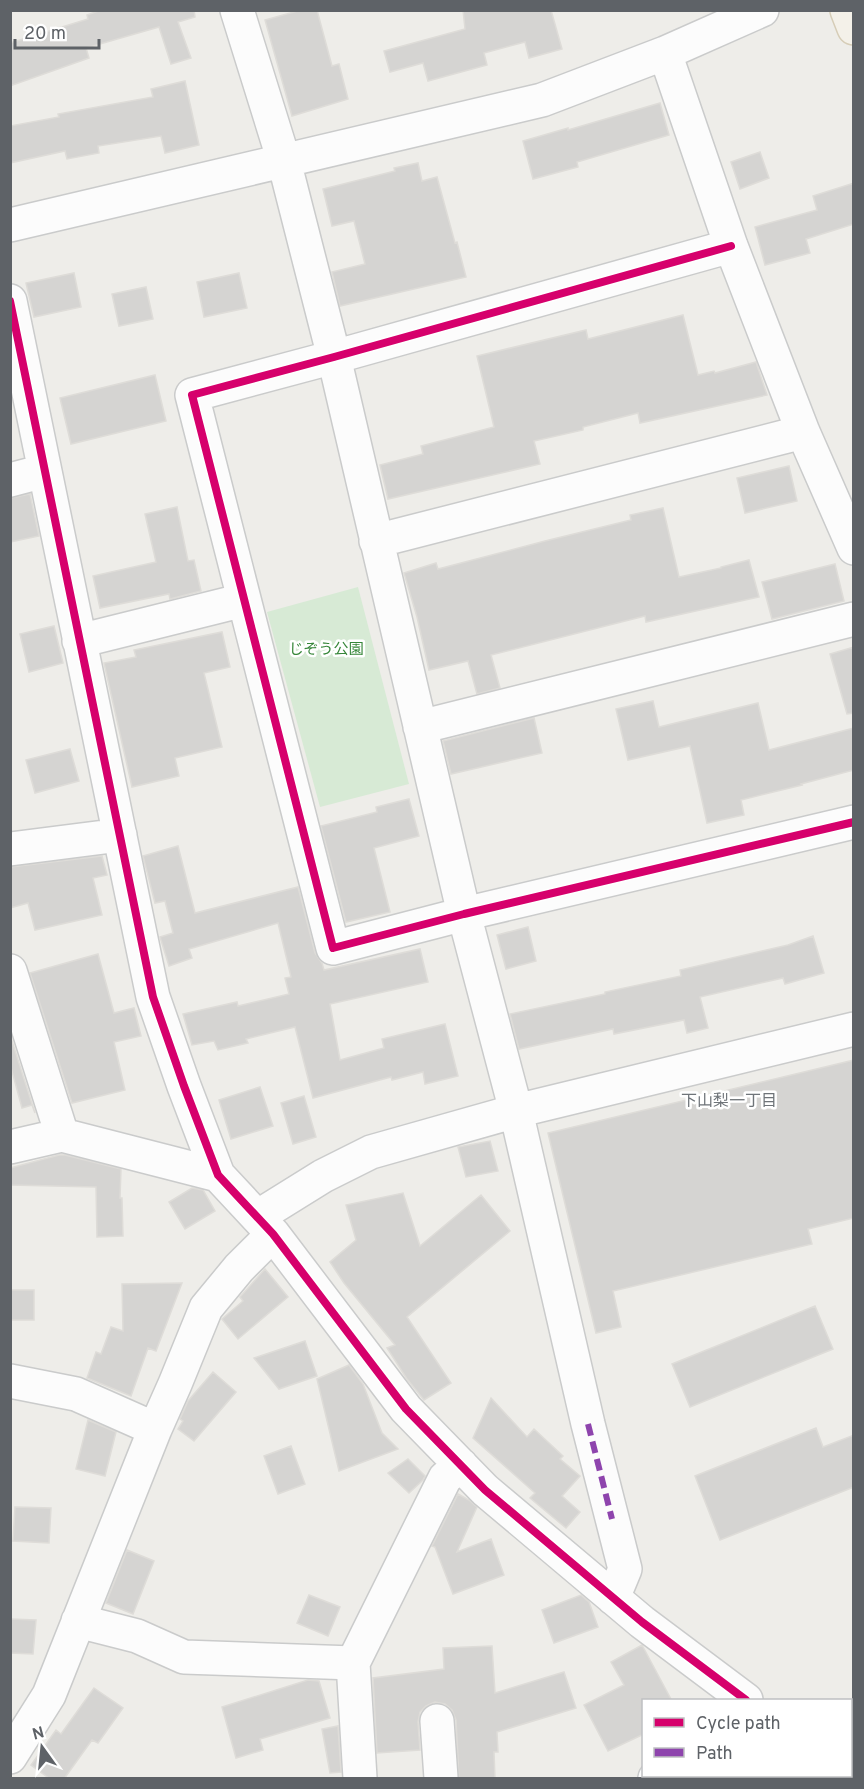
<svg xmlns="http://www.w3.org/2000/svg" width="864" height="1789" font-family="Overpass,'Noto Sans JP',sans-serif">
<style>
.green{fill:#d7ead5}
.building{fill:#d5d4d2;stroke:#dedcd8;stroke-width:1.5}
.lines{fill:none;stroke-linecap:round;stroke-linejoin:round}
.minor-casing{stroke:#cacbcb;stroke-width:36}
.major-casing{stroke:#d6cdb7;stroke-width:36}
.minor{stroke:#fcfcfc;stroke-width:33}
.major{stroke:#f4f1e9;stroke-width:33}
.quiet{stroke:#8e44ad;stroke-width:6;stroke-dasharray:12 6;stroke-linecap:butt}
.cycleway-casing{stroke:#fff;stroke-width:11}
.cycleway{stroke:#d6006c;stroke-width:8}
.labels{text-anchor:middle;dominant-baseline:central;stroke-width:5;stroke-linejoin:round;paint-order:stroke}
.park-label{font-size:15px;fill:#368639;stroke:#fff}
.neighbourhood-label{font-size:16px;fill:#6f7479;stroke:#fff}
</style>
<rect width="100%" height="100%" fill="#eeede9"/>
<!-- green -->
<path class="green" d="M358,587L409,784L320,807L267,612Z"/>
<!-- building -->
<path class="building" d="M101,10H194L195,17L178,22L191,58L171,64L159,27L86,48L89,58L10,86V43L88,19L87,15Z
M301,10H317L332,66L339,64L348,99L292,116L265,20Z
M463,10H551L562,49L529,58L525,42L484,53L487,65L428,81L423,63L390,72L384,51L465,29Z
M185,81L199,145L165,153L161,136L98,146L99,153L67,159L65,151L10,163V126L59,117L58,114L153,97L151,89Z
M660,103L669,135L577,162L578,167L533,179L523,141L568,128V130Z
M760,152L769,178L740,189L731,162Z
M418,163L422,181L437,177L455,243L457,242L466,277L340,306L332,272L365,264L354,221L332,226L323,189L395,171L394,168Z
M854,183V224L806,239L810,253L765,265L755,227L817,210L813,196Z
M74,273L81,307L34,317L26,283Z
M239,273L247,308L204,317L197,282Z
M146,287L153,319L119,326L112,294Z
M683,315L698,375L714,371L715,373L756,362L767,395L640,423L638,413L583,427V430L534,441L540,464L388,499L380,465L423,454L421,446L494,427L477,356L586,330L588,339Z
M155,375L166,421L71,444L60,398Z
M789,466L797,501L745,513L737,478Z
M30,494L39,536L10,542V498Z
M177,507L188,561L194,560L201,591L170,599L169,594L100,608L93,576L156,562L145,514Z
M663,508L679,577L721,568V567L749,560L759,597L646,622L645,616L491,655L500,688L477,694L468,661L429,670L417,617L404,573L436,563L438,569L545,541L631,520L630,515Z
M835,564L844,601L772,619L762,582Z
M54,626L63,663L29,672L20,634Z
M222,632L230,667L204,673L222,747L175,758L179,776L132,787L104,663L136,657L134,650Z
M854,647V713L847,714L830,654Z
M653,701L659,727L758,703L769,750L854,728V770L801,784L802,785L741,800L744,815L707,823L690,746L628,760L616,709Z
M534,718L542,753L451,774L443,741Z
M70,749L79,781L35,793L26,760Z
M409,799L419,836L374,848L390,912L346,922L321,826L377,812L376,807Z
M178,846L195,913L298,887L315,953L322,963L324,970L420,949L428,982L330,1004L340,1060L384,1048L382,1039L445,1024L458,1076L425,1084L423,1072L392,1080L391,1077L313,1098L295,1027L246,1039L248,1043L218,1050L214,1041L192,1045L183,1014L237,1002L238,1006L289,994L285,978L291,977L278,923L189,949L192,958L169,966L160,937L173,933L165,901L155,903L143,856Z
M102,856L107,875L93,878L102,915L35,930L28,903L10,908V867Z
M528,927L536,961L506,969L497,935Z
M813,936L824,973L785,984L783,978L700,997L708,1028L687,1033L684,1020L614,1034L613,1029L519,1049L510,1014L605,994V992L681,976L680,970L788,945Z
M98,954L114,1013L134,1008L141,1036L114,1042L125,1090L72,1103L30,973Z
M10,1035L35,1113L32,1105L22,1108L10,1064Z
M854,1060V1218L808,1229L812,1244L613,1291L621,1327L596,1333L548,1133Z
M260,1087L273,1126L231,1139L219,1100Z
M304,1096L316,1137L293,1144L281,1103Z
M490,1141L498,1171L466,1177L458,1147Z
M59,1155H65L121,1169L120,1198H122L123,1236L97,1237L96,1187L10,1185V1168Z
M192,1188L203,1190L215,1211L185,1229L169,1202Z
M403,1193L420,1246L481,1195L510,1231L407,1317L451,1383L424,1400L407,1379L387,1348L395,1345L344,1283L330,1262L356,1240L346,1205Z
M265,1269L288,1297L238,1339L222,1319L243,1301L240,1297Z
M182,1283L156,1351L148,1348L131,1396L87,1378L96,1352L101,1354L111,1327L123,1331L122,1284Z
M10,1290H34V1320H10Z
M815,1306L833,1349L690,1407L672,1364Z
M305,1341L317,1376L279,1389L254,1358Z
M349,1365L363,1384L382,1433L398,1449L339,1471L317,1379Z
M213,1372L236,1392L194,1441L178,1429L183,1421L180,1419L188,1401Z
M491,1398L527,1437L534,1429L563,1456L560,1459L580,1476L562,1496L580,1512L566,1528L530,1498L535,1493L473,1438Z
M88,1420L116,1432L105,1476L76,1469Z
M816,1428L823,1447L854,1435V1487L720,1540L695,1476Z
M291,1446L305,1484L278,1494L264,1456Z
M408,1459L425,1476L423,1480L409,1493L388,1473Z
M458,1494L469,1500L477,1507L457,1552L491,1539L504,1575L453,1594L435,1547L432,1546Z
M15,1507L51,1508L49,1543L13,1541Z
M127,1550L154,1561L133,1614L106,1603Z
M309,1595L340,1607L328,1636L297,1623Z
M581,1595L589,1602L598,1627L554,1643L542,1610Z
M10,1619L36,1620L33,1654L10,1653Z
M642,1645L672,1701H644V1734L608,1751L584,1705L624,1685L611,1662Z
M492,1646L495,1693L564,1672L576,1708L497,1732L498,1752H494L495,1779H459L456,1720L452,1710L445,1704L435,1702L426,1706L420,1712L418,1722L420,1750L377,1753L373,1678L444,1669L443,1648Z
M308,1680L319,1681L330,1718L260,1739L263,1750L236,1758L222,1707Z
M94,1688L123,1708L98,1743L92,1740L64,1779H50L31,1765L56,1730L61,1734Z
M338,1726L341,1772L330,1773L322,1729Z"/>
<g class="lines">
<defs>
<path id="minor" d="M237,10L284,161L334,357L464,914L516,1111L588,1424L625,1569L613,1598
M665,53L731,246L803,432L854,548
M10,225L542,100L665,53L762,10
M731,246L334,357L192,395L333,948L464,914L854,822
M10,301L153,997L184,1086L218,1175L273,1234L406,1409L485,1490L642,1622L746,1700
M10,480L44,471
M376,541L803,432
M79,641L244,600
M420,727L854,619
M10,849L120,835
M10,971L62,1135
M10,1147L62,1135L218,1175
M257,1217L323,1176L371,1152L516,1111L854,1029
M10,1381L76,1394L155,1429
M78,1621L137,1636L184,1657L353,1663L445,1478L461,1465
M353,1663L360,1778
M437,1721L441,1778
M850,1742L854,1744
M10,1757L49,1695L155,1429L175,1384L206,1308L239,1268L273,1234
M655,1778L662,1776"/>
<path id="major" d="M847,10L854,28"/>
</defs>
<!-- minor casing -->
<use href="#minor" class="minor-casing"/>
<!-- major casing -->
<use href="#major" class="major-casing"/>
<!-- minor -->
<use href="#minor" class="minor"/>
<!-- major -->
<use href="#major" class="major"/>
<!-- quiet -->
<path class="quiet" d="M588,1424L612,1519"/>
<defs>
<path id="cycleway" d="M731,246L334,357L192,395L333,948L464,914L854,822
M10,301L153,997L184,1086L218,1175L273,1234L406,1409L485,1490L642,1622L746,1700"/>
</defs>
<!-- cycleway casing -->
<use href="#cycleway" class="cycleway-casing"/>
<!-- cycleway -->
<use href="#cycleway" class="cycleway"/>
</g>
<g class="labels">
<!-- park labels -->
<g class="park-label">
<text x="326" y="650">じぞう公園</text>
</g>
<!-- neighbourhood labels -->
<g class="neighbourhood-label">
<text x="729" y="1102">下山梨一丁目</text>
</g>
</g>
<!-- border -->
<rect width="864" height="1789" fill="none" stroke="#5e6267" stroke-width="24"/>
<!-- legend -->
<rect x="642" y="1699" width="210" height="78" fill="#ffffff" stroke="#bfc0c2" stroke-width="1.5"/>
<rect x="654" y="1718" width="30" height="9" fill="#d6006c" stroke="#bfc0c2" stroke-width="1.5"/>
<text x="696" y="1729" font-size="18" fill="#5e6267">Cycle path</text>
<rect x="654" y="1748" width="30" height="9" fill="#8e44ad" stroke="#bfc0c2" stroke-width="1.5"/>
<text x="696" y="1759" font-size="18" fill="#5e6267">Path</text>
<!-- north arrow -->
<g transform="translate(42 1747) rotate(345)" stroke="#ffffff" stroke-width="4.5" paint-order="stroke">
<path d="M0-4.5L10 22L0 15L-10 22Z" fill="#5e6267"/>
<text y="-9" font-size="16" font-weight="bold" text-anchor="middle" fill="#5e6267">N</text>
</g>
<!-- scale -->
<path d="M15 39v9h84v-9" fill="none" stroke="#5e6267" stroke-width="3"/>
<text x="24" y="39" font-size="18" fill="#5e6267" stroke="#ffffff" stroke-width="4.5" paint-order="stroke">20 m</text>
</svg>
